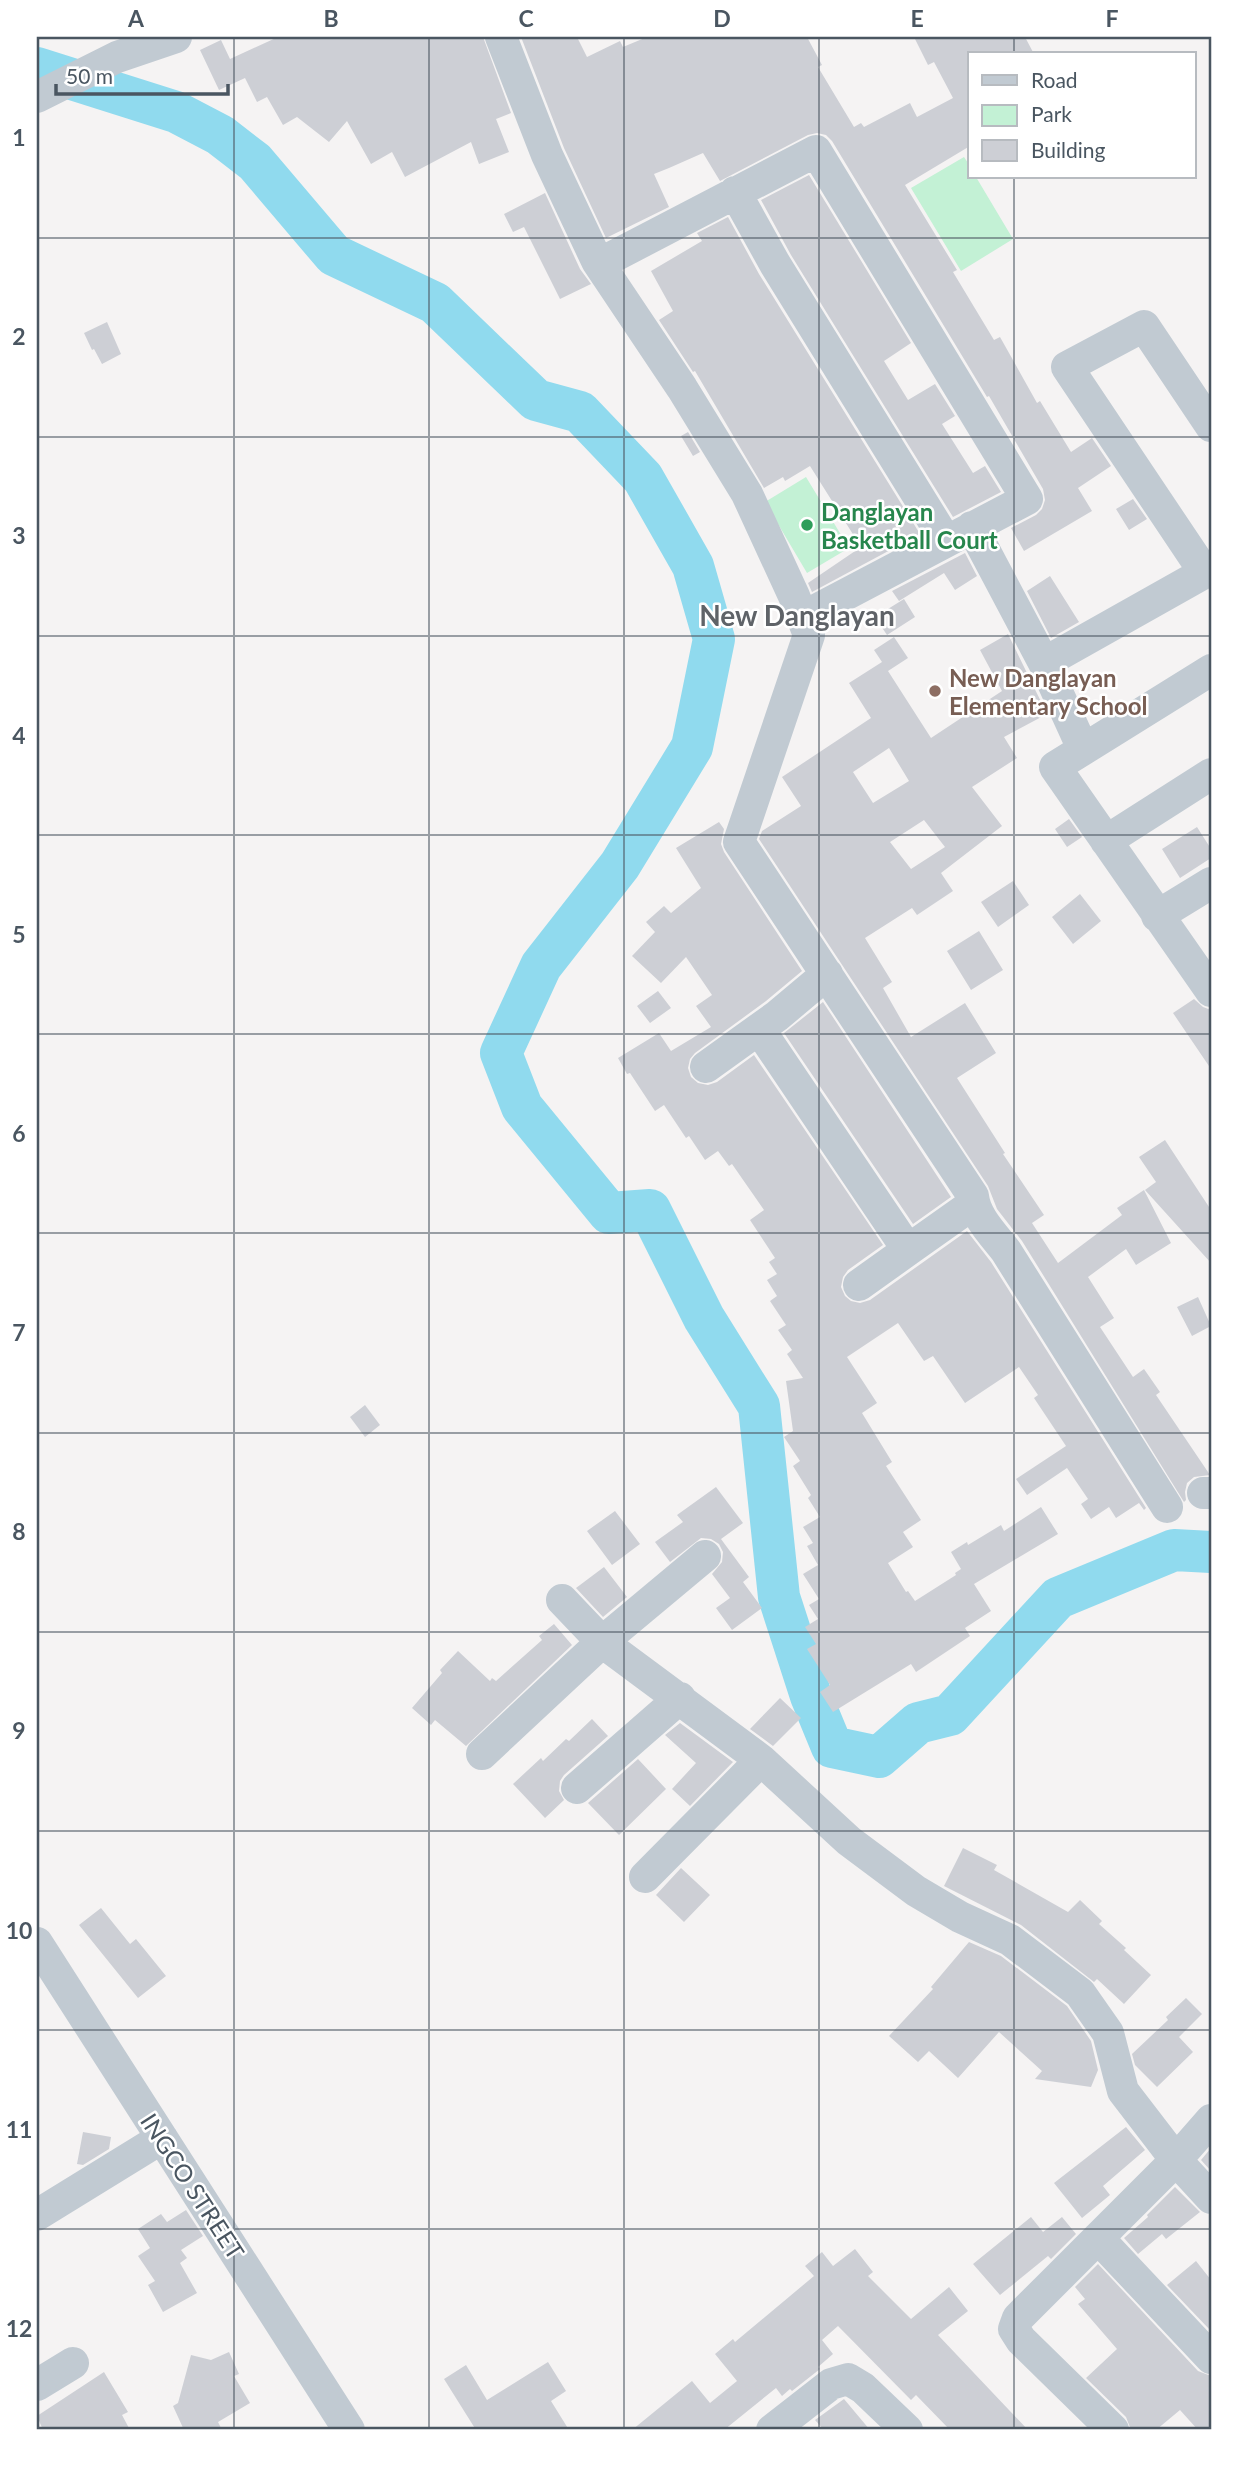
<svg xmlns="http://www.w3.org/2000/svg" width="1248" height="2467" font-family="Lato,sans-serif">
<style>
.green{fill:#c3f1d5}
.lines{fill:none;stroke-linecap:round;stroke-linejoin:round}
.river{stroke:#90daee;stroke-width:42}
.building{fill:#cdcfd5;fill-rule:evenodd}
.minor{stroke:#c1cad2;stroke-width:32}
.grid{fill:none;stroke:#4a5661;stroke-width:2;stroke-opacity:0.55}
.leisure-dot{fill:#2e9e5b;stroke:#fff;stroke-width:2.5}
.education-dot{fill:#8d6e63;stroke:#fff;stroke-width:2.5}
.labels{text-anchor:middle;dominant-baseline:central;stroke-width:5;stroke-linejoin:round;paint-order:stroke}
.leisure-label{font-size:24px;font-weight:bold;fill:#27864d;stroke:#fff;text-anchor:start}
.education-label{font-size:24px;font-weight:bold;fill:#785e54;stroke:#fff;text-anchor:start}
.street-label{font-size:24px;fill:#4a5661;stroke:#fff}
.quarter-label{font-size:28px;font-weight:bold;fill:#5f6368;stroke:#fff}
.neatline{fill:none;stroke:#4a5661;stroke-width:2.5}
.grid-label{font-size:23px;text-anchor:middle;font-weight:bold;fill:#4a5661}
</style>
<rect width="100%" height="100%" fill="#f5f3f3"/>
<!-- green -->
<path class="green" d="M964,157L970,166V177H976L1013,239L961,271L911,188Z
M806,477L849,548L807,573L765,502Z"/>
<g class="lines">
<!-- river -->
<path class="river" d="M37,68L176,112L220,135L255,162L334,255L435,303L536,400L580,412L643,478L693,566L714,639L692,747L620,865L541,966L501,1053L522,1107L609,1213L650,1210L704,1318L759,1406L779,1597L811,1696L832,1747L879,1757L918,1723L950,1715L1058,1598L1174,1550L1211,1552"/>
</g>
<!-- building -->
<path class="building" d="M278,37H483L511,113L496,119L509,152L479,164L471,142L405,177L392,152L371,164L347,121L329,142L297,117L283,125L267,97L257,102L245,78L219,90L200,50L221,40L230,59Z
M521,37H577L587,57L620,41L623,47L647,37H807L822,65L818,67L854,127L861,123L864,127L910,103L917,117L953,98L934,62L928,65L914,37H1025L1034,54H970V146L905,185L957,270L953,272L994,340L1000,337L1037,403L1040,401L1071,452L1092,438L1111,466L1078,488L1092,511L1024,551L1011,528L1036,515L1042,509L1045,500L1043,489L989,396L987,397L832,141L826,135L817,133L808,135L720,181L703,153L669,168L654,174L669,207L606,238L564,148Z
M809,175L911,343L884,361L908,400L935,384L955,416L942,424L973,473L985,466L1001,492L953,517L791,255L761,200Z
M545,193L580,269L591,284L560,299L524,227L513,232L504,214Z
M728,217L759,274L920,534L812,592L808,583L861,547L810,466L785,481L783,477L764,488L695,371L693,372L659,320L673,311L651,271L702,241L697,233Z
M107,322L121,354L102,364L94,349L92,350L84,333Z
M688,432L700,452L693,456L681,436Z
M1133,499L1147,519L1129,530L1116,509Z
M965,553L977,576L955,590L944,573L899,601L892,591Z
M1050,576L1079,622L1051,638L1027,591Z
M904,599L915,617L887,635L875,617Z
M1008,634L1047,714L1004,737L1017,758L972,787L1002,826L941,873L953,891L917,915L912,908L865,938L892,982L883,988L911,1037L965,1003L996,1053L957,1078L1005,1153L1003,1154L1044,1215L1032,1223L1058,1263L1122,1215L1117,1208L1144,1190L1171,1243L1136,1265L1126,1249L1088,1277L1114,1318L1100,1327L1133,1377L1144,1369L1160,1392L1156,1395L1210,1475L1194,1477L1187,1483L1185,1492L1186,1500L1184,1502L1022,1241L997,1209L988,1186L759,839L762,831L801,806L782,777L871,718L849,683L882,662L874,650L894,637L908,658L888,671L931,738L1002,691L980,650ZM889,748L909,781L873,803L853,772ZM924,820L945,847L911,869L890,842Z
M1069,819L1082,837L1067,847L1055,829Z
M719,822L724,829L721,844L724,852L802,971L766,1001L695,1053L690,1059L688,1068L691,1077L698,1083L708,1085L717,1082L754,1055L883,1245L848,1270L843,1277L841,1287L845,1296L851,1301L860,1303L870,1300L967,1231L991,1262L1146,1508L1144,1510L1139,1503L1116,1518L1109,1507L1091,1519L1081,1504L1088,1499L1067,1468L1027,1495L1016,1479L1066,1446L1034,1398L1038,1395L1019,1367L965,1403L933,1356L924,1361L898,1323L847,1357L877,1403L862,1413L892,1462L886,1466L921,1520L903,1532L913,1547L888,1563L906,1592L908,1591L915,1601L956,1575L955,1573L961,1569L951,1552L967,1542L968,1545L1001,1525L1004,1531L1041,1507L1058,1534L974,1584L991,1611L965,1628L970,1636L916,1672L911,1664L833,1712L820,1692L830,1685L807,1649L816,1644L805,1627L818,1619L809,1605L819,1599L803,1574L818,1565L807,1546L813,1543L803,1527L820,1517L808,1498L811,1495L793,1466L800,1461L784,1437L793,1431L786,1381L803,1378L787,1354L792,1350L778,1330L786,1325L770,1301L777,1296L767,1280L777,1274L769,1262L775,1258L750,1220L764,1210L732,1164L729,1166L718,1151L705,1160L689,1136L686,1138L664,1105L655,1111L630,1073L627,1074L618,1058L659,1033L671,1051L711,1027L696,1006L712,995L686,957L661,983L632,956L655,932L646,922L664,906L671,913L701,888L676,848Z
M1197,827L1211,849V858L1180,878L1162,849Z
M1013,881L1029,905L998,927L981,902Z
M1080,894L1101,921L1073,944L1052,917Z
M979,931L1003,970L971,990L947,951Z
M658,991L671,1008L650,1023L637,1006Z
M1194,999L1203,1007L1211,1010V1069L1173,1013Z
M823,1002L951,1197L913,1224L784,1033Z
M1165,1140L1211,1210V1263L1145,1190L1156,1182L1139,1157Z
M1198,1297L1211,1326L1192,1336L1177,1307Z
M365,1405L380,1425L365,1437L350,1417Z
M716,1487L743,1523L721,1539L749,1577L743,1582L762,1608L732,1630L716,1608L730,1598L712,1574L722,1562L723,1552L719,1544L711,1539L701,1538L670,1562L655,1542L683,1522L677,1515Z
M615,1511L640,1544L612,1565L587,1531Z
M604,1567L627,1597L603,1617L576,1588Z
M554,1624L572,1645L466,1746L435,1720L431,1725L412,1708L442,1673L440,1670L458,1651L490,1681L492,1678L496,1681L542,1640L539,1636Z
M780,1698L801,1718L773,1746L750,1729Z
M592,1719L608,1736L564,1775L560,1781L559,1791L564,1800L545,1818L513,1784L541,1758L543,1761L566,1739L569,1741Z
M680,1723L733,1762L690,1806L672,1789L696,1763L665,1735Z
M638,1759L666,1789L619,1835L588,1803Z
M963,1848L997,1865L994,1870L1068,1912L1080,1900L1102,1921L1099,1924L1126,1948L1124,1950L1151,1975L1124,2004L1097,1979L1094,1982L1021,1925L944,1886Z
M681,1868L710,1895L684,1922L656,1895Z
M101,1908L130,1944L136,1939L166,1976L138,1998L79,1925Z
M969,1942L1001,1956L1067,2006L1091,2041L1098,2070L1091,2087L1035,2079L1042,2071L999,2032L958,2078L929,2051L918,2062L889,2036L933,1989L931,1987Z
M1186,1998L1202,2014L1179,2037L1193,2052L1157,2087L1135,2065L1132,2054L1168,2020L1166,2017Z
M1126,2127L1145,2150L1103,2186L1110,2195L1082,2218L1054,2183Z
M83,2132L111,2137L109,2149L83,2165L77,2164Z
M1211,2148V2171L1201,2160Z
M1175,2187L1200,2212L1166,2239L1162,2234L1138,2254L1124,2238L1148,2217L1147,2215Z
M186,2210L203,2236L181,2250L187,2258L180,2263L197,2293L163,2312L148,2285L155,2281L138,2256L150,2248L138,2229L161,2214L167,2222Z
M1031,2217L1043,2232L1062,2217L1076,2234L1051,2259L1048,2256L1000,2295L973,2264Z
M855,2249L873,2272L868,2276L911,2319L949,2287L968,2311L938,2335L1028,2430H950L916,2395L911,2400L838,2326L822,2340L833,2354L818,2367L820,2369L792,2391L790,2389L782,2396L776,2388L724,2430H632L692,2381L710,2403L737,2381L715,2354L733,2339L735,2342L814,2276L805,2266L822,2252L833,2266Z
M1196,2261L1211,2280L1210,2330L1167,2285Z
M1098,2264L1198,2371L1211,2376V2430H1198L1180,2410L1156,2430H1131L1126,2417L1086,2378L1117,2349L1078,2304L1085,2299L1075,2287Z
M229,2352L239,2374L234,2376L250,2403L218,2422L222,2430H184L173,2406L178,2403L191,2355L211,2360Z
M548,2362L566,2391L551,2401L569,2430H476L444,2379L466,2365L487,2400Z
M104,2372L128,2412L122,2415L130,2430H43L37,2416Z
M844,2399L870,2430H824L815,2420Z"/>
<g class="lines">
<!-- minor -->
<path class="minor" d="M501,37L547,155L597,261L682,388L747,494L794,596L809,635L739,842L973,1196C975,1217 994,1235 1006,1251L1167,1507
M37,97L117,57L176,37
M735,192L775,264L946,541
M599,264L816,151L1027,499L803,617
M972,527L1044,663L1083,749
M1205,573L1067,367L1144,326L1211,426
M1044,663L1211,569
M1211,670L1055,767L1211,991
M1106,841L1211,774
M1157,916L1211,883
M759,1029L908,1250L859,1285
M706,1067L777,1016L827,974
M908,1250L973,1204
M1203,1493H1211
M562,1600L602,1642L761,1760L849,1841L916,1891L960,1917L1010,1940L1080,1993L1108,2033L1123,2091L1176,2160L1211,2198
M482,1754L602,1642L705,1556
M577,1788L680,1698
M645,1877L761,1760
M37,1943L349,2430
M37,2215L162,2138
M1098,2238L1211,2358
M37,2385L73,2363
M772,2430L831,2384L848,2379L863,2388L907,2430
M1113,2430L1021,2340L1014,2329L1018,2318L1176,2160L1211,2120"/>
</g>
<!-- grid -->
<path class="grid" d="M234,37V2430M429,37V2430M624,37V2430M819,37V2430M1014,37V54M1014,177V2430M37,238H1211M37,437H1211M37,636H1211M37,835H1211M37,1034H1211M37,1233H1211M37,1433H1211M37,1632H1211M37,1831H1211M37,2030H1211M37,2229H1211"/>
<!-- markers -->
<circle class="leisure-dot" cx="807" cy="525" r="7"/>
<circle class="education-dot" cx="935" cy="691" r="7"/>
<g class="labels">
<!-- leisure labels -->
<g class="leisure-label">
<text x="821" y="511">Danglayan<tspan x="821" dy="28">Basketball Court</tspan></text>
</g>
<!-- education labels -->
<g class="education-label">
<text x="949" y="677">New Danglayan<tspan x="949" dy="28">Elementary School</tspan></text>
</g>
<!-- street labels -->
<g class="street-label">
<text transform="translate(193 2186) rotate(57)">INGCO STREET</text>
</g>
<!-- quarter labels -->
<g class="quarter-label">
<text x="797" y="615">New Danglayan</text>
</g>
</g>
<!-- border -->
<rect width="1248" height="2467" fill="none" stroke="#ffffff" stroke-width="77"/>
<!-- legend -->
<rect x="968" y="52" width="228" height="126" fill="#ffffff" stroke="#b7bbc0" stroke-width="2"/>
<rect x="982" y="75" width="35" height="10" fill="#c1cad2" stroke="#b7bbc0" stroke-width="2"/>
<text x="1031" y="88" font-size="21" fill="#4a5661">Road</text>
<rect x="982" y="105" width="35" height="21" fill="#c3f1d5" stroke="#b7bbc0" stroke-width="2"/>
<text x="1031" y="122" font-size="21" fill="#4a5661">Park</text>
<rect x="982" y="140" width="35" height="21" fill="#cdcfd5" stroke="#b7bbc0" stroke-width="2"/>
<text x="1031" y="158" font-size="21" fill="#4a5661">Building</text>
<!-- scale -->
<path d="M56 84v10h172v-10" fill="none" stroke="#4a5661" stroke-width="3.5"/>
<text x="66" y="84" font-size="21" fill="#4a5661" stroke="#ffffff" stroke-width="5" paint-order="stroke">50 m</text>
<rect x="38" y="38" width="1172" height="2390" class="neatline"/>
<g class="grid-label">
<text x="136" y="27">A</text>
<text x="331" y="27">B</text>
<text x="526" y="27">C</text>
<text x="722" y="27">D</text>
<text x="917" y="27">E</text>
<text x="1112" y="27">F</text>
<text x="19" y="146">1</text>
<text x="19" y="345">2</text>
<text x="19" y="544">3</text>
<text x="19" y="744">4</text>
<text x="19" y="943">5</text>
<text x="19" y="1142">6</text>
<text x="19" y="1341">7</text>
<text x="19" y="1540">8</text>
<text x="19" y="1739">9</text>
<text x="19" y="1939">10</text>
<text x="19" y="2138">11</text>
<text x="19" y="2337">12</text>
</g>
</svg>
